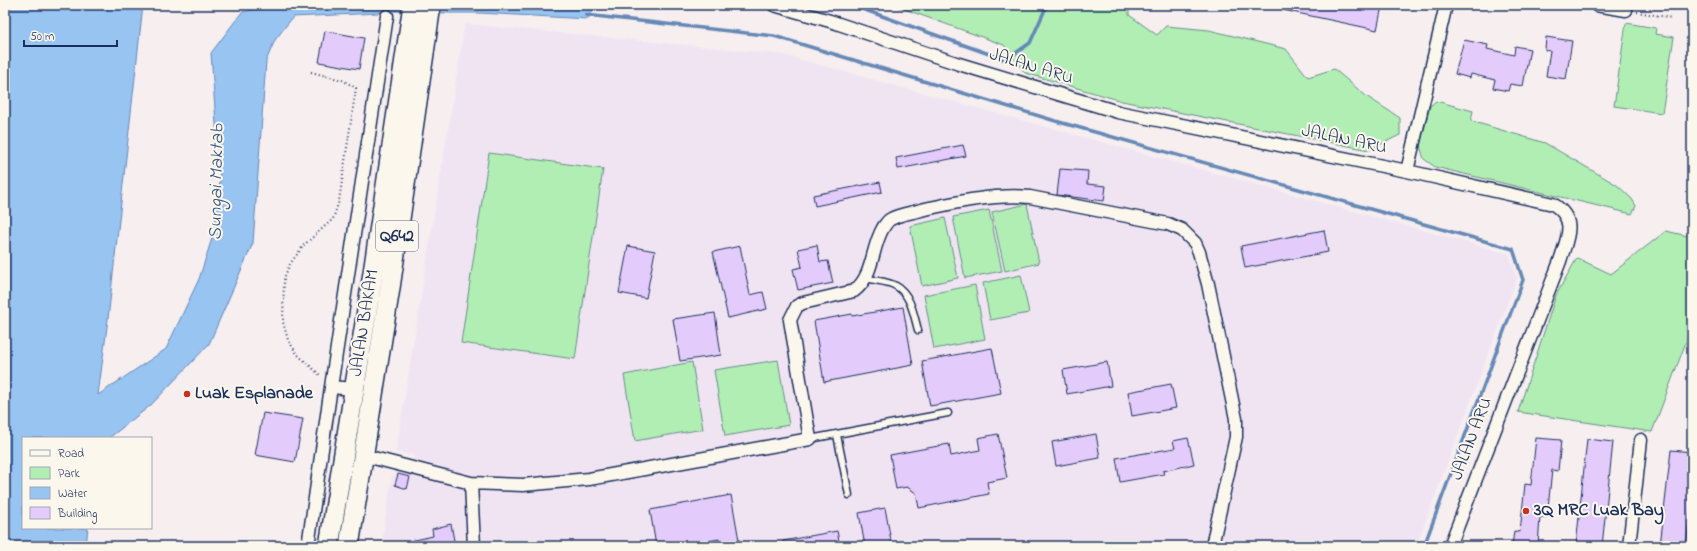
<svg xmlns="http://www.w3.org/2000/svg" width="1697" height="551" font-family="'Indie Flower',sans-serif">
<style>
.built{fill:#f0e4f3}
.green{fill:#b1eeb4;stroke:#668e89}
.water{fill:#97c4f1;stroke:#6588b6}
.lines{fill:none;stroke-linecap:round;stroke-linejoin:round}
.stream{stroke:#6588b6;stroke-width:3.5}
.building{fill:#e3ccfc;stroke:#1b2f5e}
.service-casing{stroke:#1b2f5e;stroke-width:9}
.minor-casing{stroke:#1b2f5e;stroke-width:15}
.primary-casing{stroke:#1b2f5e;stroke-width:22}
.path{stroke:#1b2f5e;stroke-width:2;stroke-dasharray:1 3;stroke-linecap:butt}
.service{stroke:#fbf7ec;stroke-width:6}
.minor{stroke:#fbf7ec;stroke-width:12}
.primary{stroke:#fbf7ec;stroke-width:19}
.poi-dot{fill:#c8321e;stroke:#fbf7ec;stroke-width:1.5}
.labels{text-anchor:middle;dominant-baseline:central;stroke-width:4;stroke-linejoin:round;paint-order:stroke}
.shield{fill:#fbf7ec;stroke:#5e6b89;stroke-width:1}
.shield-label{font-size:17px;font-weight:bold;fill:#1b2f5e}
.street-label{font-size:18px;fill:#1b2f5e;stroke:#fbf7ec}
.poi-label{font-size:18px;font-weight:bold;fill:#1b2f5e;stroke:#fbf7ec;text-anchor:start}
.water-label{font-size:19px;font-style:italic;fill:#3a5483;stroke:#fbf7ec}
</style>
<rect width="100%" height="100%" fill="#f6eeef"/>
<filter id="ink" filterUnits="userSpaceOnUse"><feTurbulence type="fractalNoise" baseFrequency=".025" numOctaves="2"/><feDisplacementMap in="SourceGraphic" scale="8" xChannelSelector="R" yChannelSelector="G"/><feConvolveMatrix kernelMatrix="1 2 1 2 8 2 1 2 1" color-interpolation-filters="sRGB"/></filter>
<g filter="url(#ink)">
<!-- built -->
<path class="built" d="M465,24L780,54L1509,254L1517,278L1416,546H381L392,477L398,471L410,473L414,455L396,452Z"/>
<!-- green -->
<path class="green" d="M893,5H1129V15L1157,35L1166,26L1209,30L1286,49L1308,77L1334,69L1366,96L1400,118V135L1369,150L1122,101L1025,73L1004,45Z
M1626,23L1656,28L1655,34L1674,37L1662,113L1614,106Z
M1436,101L1473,111L1471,121L1545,143L1617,185L1632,199L1636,206L1632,214L1435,167L1424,159L1420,146L1430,106Z
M489,153L603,169L575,359L461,343Z
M1027,204L1039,263L1005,271L992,212Z
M989,210L1002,271L965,278L953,217Z
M945,218L958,278L922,286L910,226Z
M1666,231L1692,237V326L1652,432L1518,412L1556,295L1577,258L1611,274Z
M1021,275L1029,313L990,320L983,283Z
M975,285L985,339L934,349L924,295Z
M778,360L789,425L725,436L714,370Z
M692,362L703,429L635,441L624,375Z"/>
<!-- water -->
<path class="water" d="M5,5H143L108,319L98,395L166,349L199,279L214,232L220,181L211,53L242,12L278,5H590L593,11L588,19L480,13H448L394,11L378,13L293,17L275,40L266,61L253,243L209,344L151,405L109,438H23V528H88L86,546H5Z"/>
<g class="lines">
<!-- stream -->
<path class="stream" d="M851,5L1006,60L1030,43L1047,5
M586,15L774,36L1059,122L1513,249L1523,280L1424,546"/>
</g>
<!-- building -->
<path class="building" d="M1283,5H1375L1382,6L1377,30L1283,10Z
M325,31L364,38L359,69L319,62Z
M1546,37L1572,41L1566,79L1546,76L1550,51L1545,50Z
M1464,40L1488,45L1487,49L1514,55L1515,46L1530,49L1523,86L1510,84L1508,91L1493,88L1495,80L1471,74L1470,78L1455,74Z
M963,145L966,156L898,169L896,158Z
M1060,169L1088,171L1087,184L1106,186L1104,201L1057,195Z
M880,182L882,192L815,206L813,195Z
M1324,230L1328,252L1245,268L1241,246Z
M817,245L820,262L828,261L833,283L798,290L793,269L802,267L798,249Z
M628,246L655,251L646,298L619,293Z
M740,246L750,295L763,292L767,309L728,318L713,252Z
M903,307L913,365L824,382L814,321L852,314V316Z
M715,313L721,355L680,361L673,319Z
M992,348L1001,393L930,406L922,361Z
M1107,362L1111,386L1067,394L1063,370Z
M1171,384L1176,408L1132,416L1128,392Z
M263,413L303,419L295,462L255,455Z
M998,434L1007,478L987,482L989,494L919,508L916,493L907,487L896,489L890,455L949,444L951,456L980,450L978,438Z
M1096,434L1100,458L1056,466L1052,442Z
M1188,438L1194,464L1163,471L1164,474L1120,482L1116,458L1175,448L1173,441Z
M1536,438L1561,440L1558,471L1552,470L1547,517H1540L1538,546H1512L1514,531L1520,532L1525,484L1531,485Z
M1587,439L1613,442L1602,546H1576Z
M1671,450L1692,452V497L1686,546H1660Z
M398,474L410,477L407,489L395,485Z
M731,495L740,546H720L719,539L683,546H656L650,510Z
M885,508L892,546H865L859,513Z
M451,524L455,546H406V542L433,536L432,529Z
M837,531L840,546H783V541Z"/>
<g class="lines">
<defs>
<path id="service" d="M866,278C875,281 888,281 896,286C911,294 914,316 918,330
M837,435L849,495
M810,439L948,413"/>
<path id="minor" d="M774,5L830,21L959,64L1118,112L1407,171L1553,204C1578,220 1567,238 1560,261L1450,546
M1596,5L1626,10
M1407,171L1446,5
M331,387L387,16
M362,455L471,483L523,485L589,479L810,439L790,320L797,306L803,303L854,291C874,276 871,248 883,228C885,225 888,220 891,219C899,214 912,213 921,210C956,202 994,194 1030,197L1168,224L1182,230L1195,243L1199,252L1208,284L1236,419V437L1212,546
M471,483L474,546
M308,546L331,387L354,389
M1629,546L1641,440"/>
<path id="primary" d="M329,546L371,286L413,5
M349,546L390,288L431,5"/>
</defs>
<!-- service casing -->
<use href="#service" class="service-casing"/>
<!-- minor casing -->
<use href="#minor" class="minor-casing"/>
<!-- primary casing -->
<use href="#primary" class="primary-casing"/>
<!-- path -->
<path class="path" d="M1637,12L1672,18
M311,72L342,80L356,88L339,201L333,219L304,245L290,264L284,278L283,322L288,340L297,354L321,376"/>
<!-- service -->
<use href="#service" class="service"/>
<!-- minor -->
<use href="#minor" class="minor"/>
<!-- primary -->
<use href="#primary" class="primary"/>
</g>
</g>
<!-- markers -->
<g class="poi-dot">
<circle cx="187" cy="394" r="4"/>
<circle cx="1526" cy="511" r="4"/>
</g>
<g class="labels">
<!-- shield labels -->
<rect class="shield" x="376" y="221" width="42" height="30" rx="3"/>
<g class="shield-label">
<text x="397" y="236">Q642</text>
</g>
<!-- street labels -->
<g class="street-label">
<text transform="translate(1031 67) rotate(17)">JALAN ARU</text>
<text transform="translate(1344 140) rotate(12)">JALAN ARU</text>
<text transform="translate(365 323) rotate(-81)">JALAN BAKAM</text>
<text transform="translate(1472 439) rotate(-69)">JALAN ARU</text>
</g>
<!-- poi labels -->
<g class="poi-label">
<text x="195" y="394">Luak Esplanade</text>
<text x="1534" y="511">3Q MRC Luak Bay</text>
</g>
<!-- water labels -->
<g class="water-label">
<text transform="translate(217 182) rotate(-89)">Sungai Maktab</text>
</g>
</g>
<!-- margin -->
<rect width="1697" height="551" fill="none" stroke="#fbf7ec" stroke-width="20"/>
<rect x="10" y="10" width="1677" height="531" fill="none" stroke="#1b2f5e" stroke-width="1.5" filter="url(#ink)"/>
<!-- legend -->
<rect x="22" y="437" width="130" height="92" fill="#fbf7ec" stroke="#a1a7b3"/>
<rect x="30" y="450" width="20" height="6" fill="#fbf7ec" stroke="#a1a7b3"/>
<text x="58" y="457" font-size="12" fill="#1b2f5e">Road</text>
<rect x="30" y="467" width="20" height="12" fill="#b1eeb4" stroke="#a1a7b3"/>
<text x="58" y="477" font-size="12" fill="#1b2f5e">Park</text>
<rect x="30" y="487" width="20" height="12" fill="#97c4f1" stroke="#a1a7b3"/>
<text x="58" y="497" font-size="12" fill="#1b2f5e">Water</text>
<rect x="30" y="507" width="20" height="12" fill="#e3ccfc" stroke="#a1a7b3"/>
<text x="58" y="517" font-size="12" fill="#1b2f5e">Building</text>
<!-- scale -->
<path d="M24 40v6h93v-6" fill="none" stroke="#1b2f5e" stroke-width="2"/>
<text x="30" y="40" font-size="12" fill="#1b2f5e" stroke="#fbf7ec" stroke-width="3" paint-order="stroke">50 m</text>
</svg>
